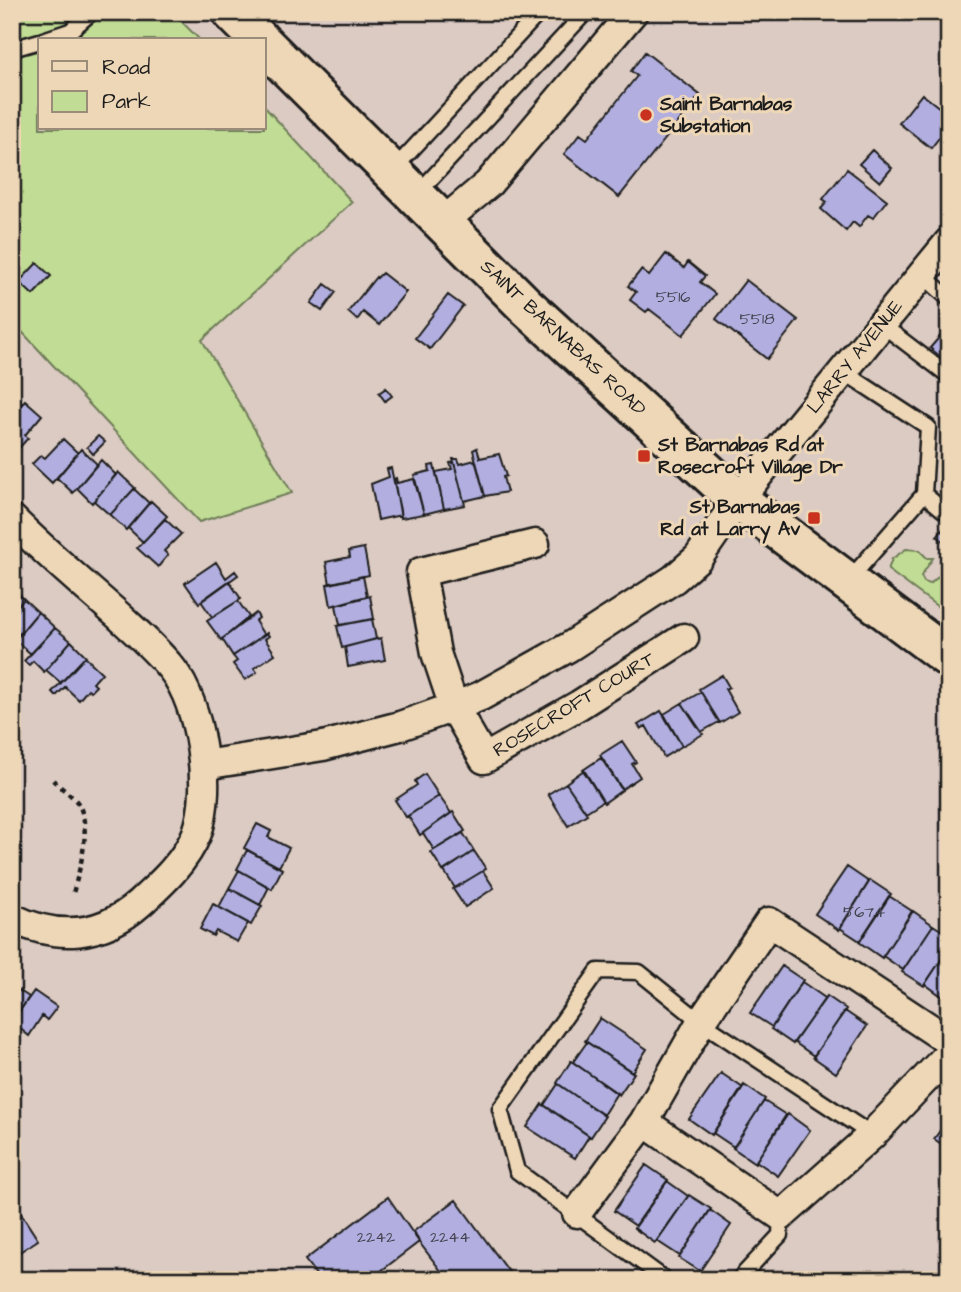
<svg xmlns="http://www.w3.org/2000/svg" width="961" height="1292" font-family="'Architects Daughter',sans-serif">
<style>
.green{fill:#c1dc94;stroke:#6e7c58;stroke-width:2}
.building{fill:#b2afe0;stroke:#1c1c1c;stroke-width:2}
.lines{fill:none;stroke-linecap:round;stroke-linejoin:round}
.service-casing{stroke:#1c1c1c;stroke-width:19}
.minor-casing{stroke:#1c1c1c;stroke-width:33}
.primary-casing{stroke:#1c1c1c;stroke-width:44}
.path{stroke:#1c1c1c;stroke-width:4.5;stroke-dasharray:5 5;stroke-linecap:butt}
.service{stroke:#eed7b7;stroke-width:14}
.minor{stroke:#eed7b7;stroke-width:28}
.primary{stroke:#eed7b7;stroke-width:38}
.poi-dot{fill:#c8321e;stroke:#eed7b7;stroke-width:2.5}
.labels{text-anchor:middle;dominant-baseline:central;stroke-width:6;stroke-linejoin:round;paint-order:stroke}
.number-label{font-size:16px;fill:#42414d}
.poi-label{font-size:19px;font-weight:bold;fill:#1c1c1c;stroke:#eed7b7;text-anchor:start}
.street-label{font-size:19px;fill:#1c1c1c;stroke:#eed7b7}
</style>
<rect width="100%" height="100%" fill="#dccbc3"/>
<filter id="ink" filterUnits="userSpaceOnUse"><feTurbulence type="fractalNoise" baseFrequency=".0143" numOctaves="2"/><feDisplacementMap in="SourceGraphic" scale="14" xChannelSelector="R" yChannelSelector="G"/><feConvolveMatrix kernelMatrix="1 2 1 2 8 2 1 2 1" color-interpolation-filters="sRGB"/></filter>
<g filter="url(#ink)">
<!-- green -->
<path class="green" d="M12,12H172L200,40H40V128H264V106L352,202L202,340L292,493L199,522L12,321Z
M906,549L919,550L927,558H933L921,576L924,582L930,584L949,567V615L888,570L892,559Z"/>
<!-- building -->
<path class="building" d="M645,52L700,95L619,197L564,154L580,134L587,139L637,76L631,71Z
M922,94L949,115V125L931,148L899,123Z
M872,150L892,168L880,182L859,164Z
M847,169L887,200L873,218L868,215L859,227L853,222L846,231L821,209L827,202L823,199Z
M666,254L684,268L688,262L705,276L700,282L715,294L683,335L649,309L646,312L630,300L636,292L628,286L641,270L649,276Z
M37,263L51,276L33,295L19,282Z
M382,273L406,292L379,325L363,312L357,320L348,312L376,277L377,278Z
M746,280L798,320L767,359L716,319Z
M325,284L336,292L322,311L311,303Z
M448,295L463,306L430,349L415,338Z
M949,326V364L930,348Z
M386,388L392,396L385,401L379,393Z
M12,393L23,403L12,416Z
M25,400L42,415L25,435L28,438L19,448L12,442V416Z
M98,436L105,442L93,454L87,447Z
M63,439L78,453L52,483L32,464L41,455L45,458Z
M477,448L480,458L499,454L506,476L503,477L507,492L485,496L473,450Z
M81,449L97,464L73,493L57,478Z
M453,459H458L460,464L475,460L485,496L464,501Z
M101,460L116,475L92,503L77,488Z
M454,462L465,505L444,509L436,472L452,469L450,463Z
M434,465L444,509L424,514L414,475L430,471L429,466Z
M391,468L401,515L378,520L371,484L389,477L387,469Z
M118,472L135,488L110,515L94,501Z
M396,478L397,483L414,479L424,514L401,518L394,479Z
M134,489L149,503L126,530L110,515Z
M151,501L167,516L143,542L128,528Z
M165,519L181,534L164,551L168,555L158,567L137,548Z
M949,522V546L937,536Z
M364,548L369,575L330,584L326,562L350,557L349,551Z
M216,562L226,578L235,571L238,575L199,603L185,583Z
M363,576L367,596L331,606L327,584Z
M229,581L241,599L212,617L201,601Z
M17,592L24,599L12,612V593L14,595Z
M370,596L374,619L340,625L336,605Z
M24,599L38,612L12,643V612Z
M238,601L249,617L221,640L207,621Z
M38,612L55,628L31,654L15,640Z
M256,613L259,618L255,621L264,635L233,656L222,639Z
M372,619L376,639L342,648L337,626Z
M55,628L71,641L44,672L33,661L29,665L24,661Z
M267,633L269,636L265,639L275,654L254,668L257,672L245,680L233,664L237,661L233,656Z
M381,638L385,660L348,667L345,647Z
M71,641L86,656L61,683L46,670Z
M85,657L102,673L93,683L96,686L91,691L88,689L79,700L65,687L56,696L52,692Z
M722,675L729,687L725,689L738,712L720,723L699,689Z
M701,692L719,722L701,732L682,703Z
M682,703L703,734L682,746L664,714Z
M661,711L682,746L664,757L646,726L641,729L638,725Z
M622,741L636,762L632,764L640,777L622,789L600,755Z
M601,758L622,790L604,803L583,770Z
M584,770L603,801L586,812L566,783Z
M425,774L439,796L406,817L395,800L417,785L415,781Z
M566,783L587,814L568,826L548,794Z
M439,796L451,813L420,835L408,816Z
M453,812L465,831L434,850L423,833Z
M257,824L271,831L268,837L289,848L279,867L244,848Z
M463,833L474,851L443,871L431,852Z
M247,850L282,869L272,889L237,869Z
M474,851L486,869L455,888L444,871Z
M847,867L869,882L839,930L815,914Z
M239,870L269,887L260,905L229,888Z
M483,871L494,888L465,907L453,889Z
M870,880L891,894L860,941L840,928Z
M229,888L262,906L251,925L219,907Z
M889,896L912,911L882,958L859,942Z
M213,904L248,923L237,942L216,931L213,936L200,929Z
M913,911L933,925L903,970L883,956Z
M933,925L949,935V948L924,986L902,972Z
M949,948V997L947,1000L925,984Z
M782,966L803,980L772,1027L750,1013Z
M802,982L825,998L793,1044L771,1029Z
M12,986L29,997L12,1022Z
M34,991L57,1007L47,1020L42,1016L29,1036L12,1022Z
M827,996L846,1009L814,1056L794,1042Z
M845,1011L867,1026L836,1073L813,1057Z
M600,1018L647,1049L632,1072L585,1041Z
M587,1042L634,1073L619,1095L573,1062Z
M571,1061L617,1093L603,1115L557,1083Z
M721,1073L743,1088L712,1135L689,1119Z
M558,1084L605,1116L591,1137L544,1105Z
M744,1085L765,1099L734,1147L713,1133Z
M764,1101L786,1115L755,1163L733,1148Z
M542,1104L589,1136L575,1158L527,1127Z
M788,1114L810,1130L778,1176L756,1161Z
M949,1118V1149L934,1139Z
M646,1165L668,1180L636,1226L614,1211Z
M667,1181L688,1196L655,1243L634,1228Z
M689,1195L711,1209L680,1256L657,1241Z
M388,1197L419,1242L369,1280H320L305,1260Z
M456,1200L515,1280H448L419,1242L414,1231Z
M12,1205L18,1213L20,1212L38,1240L12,1257Z
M710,1210L731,1225L700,1271L679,1258Z"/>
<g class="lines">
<defs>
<path id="service" d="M43,40L70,31L92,12
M12,49L40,41
M393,170L540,12
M417,194L586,12
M922,274L949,299
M881,324L949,376
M844,372L928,427L924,494L849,580
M924,494L943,510L949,503
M666,1280L517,1171L500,1109L598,971L639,972L701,1022L872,1135
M738,1280L780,1235L781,1216"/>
<path id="minor" d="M443,222L488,184L633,12
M12,519C46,553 83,584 119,616C137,633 156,649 172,669C201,706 213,788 197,833C186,861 162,883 140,903C102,937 57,940 12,918
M535,544L421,572L436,653L454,707L484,759L579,705L684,638
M204,765L323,746L400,726L454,707L481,696L569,647L674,579L698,558L738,500L949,242
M644,1122L781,1216L872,1135L949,1054
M577,1213L644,1122L701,1022L769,922L949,1041"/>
<path id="primary" d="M232,12L260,40
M264,44L526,306L738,500L949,658"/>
</defs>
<!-- service casing -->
<use href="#service" class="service-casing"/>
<!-- minor casing -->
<use href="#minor" class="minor-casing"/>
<!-- primary casing -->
<use href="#primary" class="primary-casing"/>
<!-- path -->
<path class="path" d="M53,780C60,788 76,797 80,807C91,832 80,868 73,893"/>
<!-- service -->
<use href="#service" class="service"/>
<!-- minor -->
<use href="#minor" class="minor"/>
<!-- primary -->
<use href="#primary" class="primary"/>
</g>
</g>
<!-- markers -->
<g class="poi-dot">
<circle cx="646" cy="115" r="7"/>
<rect x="637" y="449" width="14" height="14" rx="3.5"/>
<rect x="807" y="511" width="14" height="14" rx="3.5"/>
</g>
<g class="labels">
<!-- number labels -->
<g class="number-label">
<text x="673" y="297">5516</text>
<text x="757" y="319">5518</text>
<text x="864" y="912">5674</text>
<text x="376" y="1237">2242</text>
<text x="450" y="1237">2244</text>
</g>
<!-- poi labels -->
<g class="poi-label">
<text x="660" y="104">Saint Barnabas<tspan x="660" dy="22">Substation</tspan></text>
<text x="658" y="445">St Barnabas Rd at<tspan x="658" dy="22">Rosecroft Village Dr</tspan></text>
<text x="800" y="507" text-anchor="end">St Barnabas<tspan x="800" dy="22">Rd at Larry Av</tspan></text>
</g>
<!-- street labels -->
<g class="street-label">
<text transform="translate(563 338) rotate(43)">SAINT BARNABAS ROAD</text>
<text transform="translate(855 357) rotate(-51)">LARRY AVENUE</text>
<text transform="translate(574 705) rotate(-31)">ROSECROFT COURT</text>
</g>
</g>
<!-- margin -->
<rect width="961" height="1292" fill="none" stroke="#eed7b7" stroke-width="42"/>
<rect x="21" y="21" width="919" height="1250" fill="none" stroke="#1c1c1c" stroke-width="2.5" filter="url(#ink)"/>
<!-- legend -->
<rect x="38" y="38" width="228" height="91" fill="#eed7b7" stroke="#9a8c79" stroke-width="2"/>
<rect x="52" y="61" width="35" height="10" fill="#eed7b7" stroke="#9a8c79" stroke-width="2"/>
<text x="102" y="74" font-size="21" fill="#1c1c1c">Road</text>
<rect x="52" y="91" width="35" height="21" fill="#c1dc94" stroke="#9a8c79" stroke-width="2"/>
<text x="102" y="108" font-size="21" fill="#1c1c1c">Park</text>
</svg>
